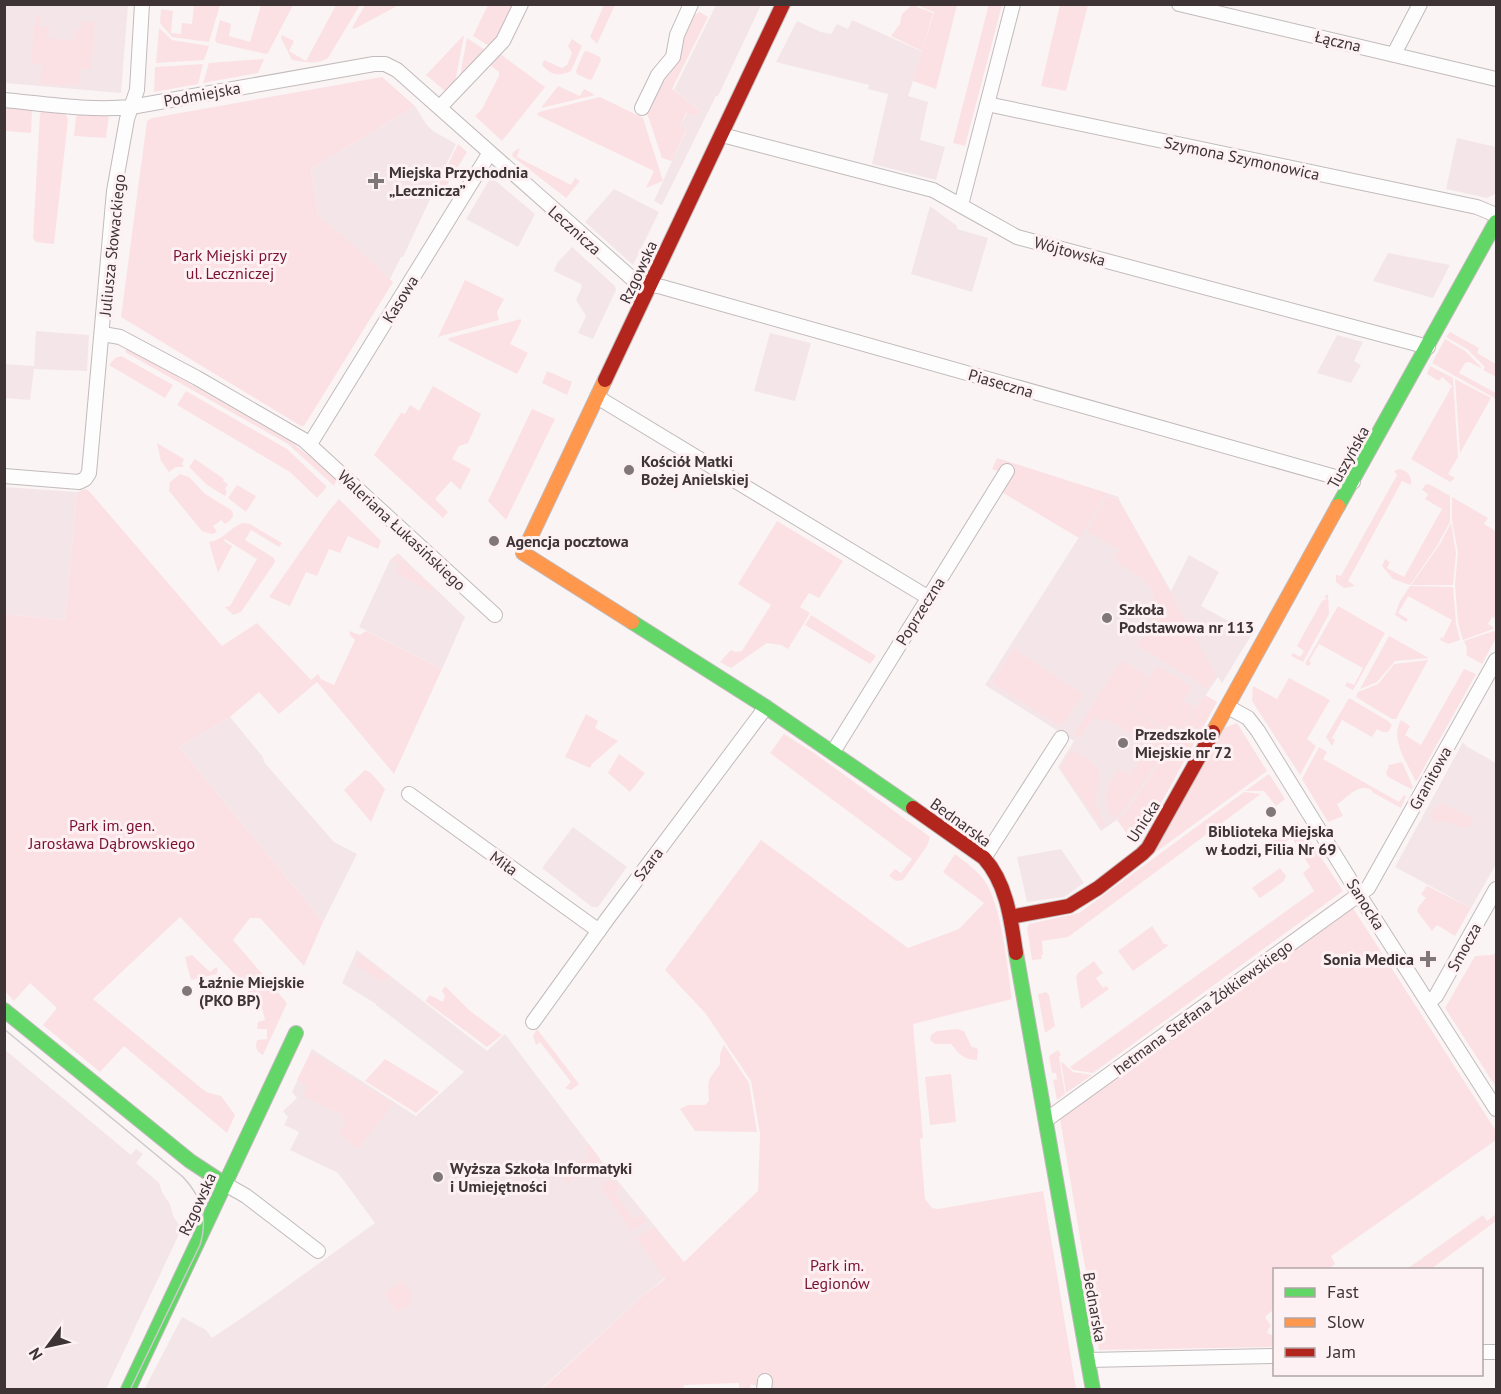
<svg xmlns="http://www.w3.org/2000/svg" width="1501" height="1394" font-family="'PT Sans',sans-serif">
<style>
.built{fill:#f4e6e8}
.green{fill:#fbe1e4}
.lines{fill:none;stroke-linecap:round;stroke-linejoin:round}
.street-casing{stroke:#c2babb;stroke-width:16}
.fast-casing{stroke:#c2babb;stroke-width:16}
.slow-casing{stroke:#c2babb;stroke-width:16}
.jam-casing{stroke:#c2babb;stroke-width:16}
.street{stroke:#fefdfe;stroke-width:14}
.fast{stroke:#63d668;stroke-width:14}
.slow{stroke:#ff974d;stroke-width:14}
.jam{stroke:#b3261e;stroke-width:14}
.tram{stroke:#cccaca;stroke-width:1.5}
.poi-dot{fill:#807778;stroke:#fdf1f3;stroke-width:2}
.labels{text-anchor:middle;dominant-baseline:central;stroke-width:6;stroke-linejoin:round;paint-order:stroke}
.street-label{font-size:16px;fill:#3e3335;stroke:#fdf1f3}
.poi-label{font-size:16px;font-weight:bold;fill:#3e3335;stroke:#fdf1f3;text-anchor:start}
.park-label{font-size:16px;fill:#7a1134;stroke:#fdf1f3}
</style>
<rect width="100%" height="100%" fill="#faf4f5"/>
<!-- built -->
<path class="built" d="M4,5H128L121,93L5,83Z
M716,5H761L718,96H716L662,205L654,201L686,130L680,126L687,113L695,116L701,111L674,90Z
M852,20L923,52L908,96L928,102L920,140L945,147L936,180L872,164L888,94L868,89L869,85L776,62L797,21L821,32L831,34L837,24L848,29Z
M415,106L426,124L433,131L456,144L403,257H401L390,279L318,215L311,169Z
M1457,138L1496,147L1495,194L1487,198L1446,189Z
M491,177L535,214L518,247L466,219Z
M614,189L659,212L633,265L585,222Z
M930,206L957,226V229L988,238L972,292L911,274Z
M572,247L615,286L616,290L593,339L578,333L586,316L576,300L582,287L581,284L554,271L557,263Z
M1388,253L1450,265L1433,298L1373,281Z
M36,331L89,335L87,371L34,369L30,400L5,398V364L34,366Z
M770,333L811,343L795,401L754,391Z
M1337,335L1363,342L1354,361L1361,365L1351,383L1317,373Z
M4,487L77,492L65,620L5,614Z
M1107,493L1119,497V500L1171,591L1189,555L1219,572L1201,606L1252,634L1222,683L1218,677L1124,815L1101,831L1058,767L1074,741L985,685Z
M398,553L465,617L442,669L359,627L390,560Z
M230,717L263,757L264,762L334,842L357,854L323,922L179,747Z
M1463,742L1466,746L1496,763V864L1471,908L1395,867Z
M573,827L627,867L598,907H592L542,868Z
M1061,849L1084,883L1064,897L1027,902L1017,857Z
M357,950L487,1051L505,1034L600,1159L684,1262L644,1295L541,1389L144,1390L182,1317L206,1330L212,1338L268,1300L375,1223L338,1173L290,1150L299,1132L284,1125L288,1117L283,1111L297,1098L292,1092L312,1049L416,1116L464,1072L376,1005V1004L342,983Z
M4,1049L131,1155L136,1149L143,1154L136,1163L159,1183L163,1194L170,1204L174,1218L182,1228L106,1389H5Z"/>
<!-- green -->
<path class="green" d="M989,4L1002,5L965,146L953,143Z
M194,5H220L209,42L172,37L160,23L161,9L173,11L171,33L181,34L182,23L192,24Z
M261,5H293L268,53L266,54L217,43L215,40L220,20L231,24L229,36L250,42Z
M336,5H360L328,58C317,65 305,62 292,60L281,38L282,35L294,41L289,51L306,61Z
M365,5V4L399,5L354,29L352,28Z
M488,5H512L497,37L489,46L473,36Z
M604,5H615L597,44L590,37Z
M912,5L933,13L922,51L891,36L900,24L902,14Z
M917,5H957L936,89L913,81L934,12Z
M1060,5H1088L1066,91L1041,86Z
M700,12L708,17L672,89L702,112L695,116L686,113L680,126L686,129L672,161L662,158L646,110L661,79L679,59L683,30L691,16Z
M35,17H41L40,26L49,27L48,38L74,41L76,29L82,30V21L95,22L91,69H80L78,86L40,84L42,64L31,63Z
M159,28L172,40L209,46L204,60L156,63Z
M463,36H464L455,82L445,91L426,75Z
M467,38L485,50L460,76Z
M572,39L582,46L571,71C558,77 551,75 542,65L544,60L562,68L567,65L572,53L568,46Z
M587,51L600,57L601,60L592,79L590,80L577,74L576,71L584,52Z
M499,53L545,87L502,141L475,116L482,109L499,76V72L489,64Z
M264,59L258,73L203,83L209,63Z
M203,64L198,84L154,92L155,67Z
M382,77L415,106L311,169L318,215L358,249L393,282L304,426H301L121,317L147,121L152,118Z
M558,86L580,96L584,89L595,95L541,108Z
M600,97L643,118L663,181L646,188L654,171L537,115L539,112Z
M4,107L32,110L31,133L5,131Z
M44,111L65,112L68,120L54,244L36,242L33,238L40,113Z
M81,112L109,114L106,138L74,136L76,117Z
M458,144L467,152L442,193L436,189Z
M520,148L517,157L571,185L575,178L580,181L566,198L512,156L513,152Z
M465,280L504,299L497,312L499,320L438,337Z
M521,319V322L510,344L528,353L517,374L448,340L449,338Z
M1450,332L1479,348L1477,353L1496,364V377L1483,370L1485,367L1467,349L1446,337Z
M1445,339L1465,351L1481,367V368L1469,362L1465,363L1459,373L1496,393V399L1432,363Z
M127,348L290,441L337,478L334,486L288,444L125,352Z
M121,356L173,385L165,398L109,365L115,358Z
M1430,366L1453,378L1458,457L1448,474L1455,478L1450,482L1411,459L1452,386L1442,377L1439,381L1427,374Z
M547,371L572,382L567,395L542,383Z
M1455,379L1491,398L1460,453Z
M433,386L481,414L468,443L459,446L452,459L471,469L460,490L451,481L435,499L448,512L443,518L374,455L401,413L405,414L410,405L419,411Z
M186,391L287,449L326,486V488L317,498L290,472L177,405Z
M532,409L555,419L506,520L488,501Z
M157,443L184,459L182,464L184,467H176L169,472L161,461Z
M997,458L1107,493L1079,538L1000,491V472L992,469Z
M195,459L224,479L223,481L228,484L225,489L227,491L225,496L207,485L189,467Z
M1399,469C1408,471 1412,476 1411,485L1402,481L1348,581L1355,586L1344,588L1336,582V575L1341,576L1397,475L1394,471Z
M180,474L189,477L205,494L231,510C236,516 231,520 225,524L221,520L213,526L217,532L212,534L202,531L169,491L170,482Z
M1429,484L1450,496V522L1437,546L1410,585L1393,579L1382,566L1385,559L1390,562L1387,568L1404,577L1442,509L1425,499L1428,494L1422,490L1425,485Z
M237,485L256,496L246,512L228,498Z
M86,489L90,492L222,646L257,623L311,680L318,674L321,679L334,685L355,640L350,635L349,631L360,635L366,631L442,669L394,774L317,682L279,714L259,692L230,717L179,747L323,922L304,966L260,918H250L233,940L287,1003L263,1055C256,1051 255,1047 257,1040L267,1039V1029H257L258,1022L265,1020L260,1000L251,1002L247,987L180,917L93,999L206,1092L221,1096L235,1115L227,1133L124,1046L100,1072L43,1025L57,1008L30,983L14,1001L5,991V614L65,620L77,492Z
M1107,496L1119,500L1216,675L1208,689L1137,645L1156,615L1148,609L1154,599C1153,581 1132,572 1118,563L1116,557L1119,550L1087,531Z
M1452,497L1488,518L1484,524L1496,531V618L1492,617L1488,624L1493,627V629L1463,640L1458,623L1455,584L1458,552L1452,521Z
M339,499L381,541L378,549L348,536L340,553L329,549L317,576L306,572L290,606L269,597L328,512Z
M777,521L843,561L819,598L809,593L800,607L810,613L788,649L781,645L767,643L731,668L720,662L731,650L735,652L742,651L771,605L738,584Z
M243,523L250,524L282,543L279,547L251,530L245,540L274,558L275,562L241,612L233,615L225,607L230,606L257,559L225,539L224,541L232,546L218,573L209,542C224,540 230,527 243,523Z
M1451,523L1456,553L1453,585H1411L1440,544Z
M397,555L433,588L431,592L396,573L399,564L391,560Z
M1410,586L1453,587L1456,624L1460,640L1448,644L1440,640L1441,637L1443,638L1452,620L1408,596L1398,613L1408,619L1406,622L1395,615L1400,601Z
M1328,594L1329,614L1303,662L1291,656L1293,653L1300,657L1304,651L1297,646L1322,601L1327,599L1324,597Z
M1338,606L1385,633L1353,690L1345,686L1347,682L1354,685L1363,668L1319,644L1309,661L1311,662L1309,666L1305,664Z
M811,615L876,656L870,664L805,625Z
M1494,631L1496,632V638L1482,664L1466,655L1467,648L1464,641Z
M1389,636L1429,658L1395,661L1377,682L1360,689Z
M1014,649L1083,694L1061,727L992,683Z
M1121,660L1149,677L1130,707L1163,730L1184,701L1195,708L1122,813L1114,819C1100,796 1106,790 1119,769L1129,775L1147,750L1141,745L1143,743L1150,748L1156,740L1144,732L1139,739L1105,718L1101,722L1095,717L1079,738L1074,735Z
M1428,660L1396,719H1392L1356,697L1358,692L1378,684L1394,664Z
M1158,666L1192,687L1164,728L1132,707Z
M1464,669L1476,674L1416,782C1408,764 1389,739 1401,720L1410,726L1405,735L1421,745Z
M1289,678L1330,700L1307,739L1316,746L1300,775L1252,701L1253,686L1277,699Z
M1205,695L1217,702L1140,841L1135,845L1117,820L1124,815Z
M1349,698L1388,721L1392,725L1388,732H1382L1377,729L1372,737L1342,720L1332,738L1335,740L1332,746L1326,737Z
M586,714L598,721L595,728L618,741L592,764L590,768L565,757Z
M1237,723L1267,771L1156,852L1154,850L1224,728Z
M784,734L814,753L930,837L927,846L903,880L896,881L889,876L895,869L901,873L912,859L770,753Z
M1319,747L1327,752L1323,759L1399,802L1404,795L1406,796L1401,808L1372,792V790C1358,783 1350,796 1337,804L1343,816L1328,822L1302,779Z
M1071,750C1078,754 1086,757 1092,762C1106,774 1095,789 1096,803C1096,812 1102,818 1106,825L1102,828L1060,768Z
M619,754L645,773L630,792L608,773Z
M1402,762L1413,787L1411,789L1388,777L1386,773L1389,765Z
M365,770L371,773L385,789L371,822L344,790Z
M1269,774L1285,799L1276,806L1264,791H1245Z
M1244,792L1261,794L1068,937L1042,941L1043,955H1041L1042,959L1032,960L1027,928L1029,924L1079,913Z
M1440,803L1472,817L1473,821L1468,829L1442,821L1434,823L1430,815Z
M1298,822L1343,891L1093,1073L1073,1070L1070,1067L1314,891L1303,873L1310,867L1292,838L1272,849L1267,845Z
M761,840L908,948L959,929L984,903L943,872L955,854C965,862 976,869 984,880C1002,905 1007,967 1012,999L913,1024L923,1138L920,1139L925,1199L932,1208L938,1209L1043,1191L1076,1389L766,1390L751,1384L750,1389L739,1390V1383L684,1385L683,1390H541L644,1295L665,1279L636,1238L654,1227L684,1262L758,1191L760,1134L751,1081L706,1014L665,970Z
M1280,868L1286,876L1284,881L1260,898L1252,888Z
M1427,886L1471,908L1455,936L1437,925L1432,931L1417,911L1419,906L1426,898L1421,894Z
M1345,894L1346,897L1058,1106L1057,1103Z
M1353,908L1496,1131V1140L1331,1256L1335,1264L1329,1269L1274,1270V1309L1265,1317L1271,1326L1269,1328L1267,1333L1274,1336V1347L1099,1350L1060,1119L1347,909Z
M1152,926L1164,944L1169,945L1133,971L1118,951Z
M1496,953V1087L1445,1008L1475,956L1492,955Z
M359,954L390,977L382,982L355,965Z
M192,955L210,972L216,967L218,969L217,974L191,980L185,957Z
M1094,961L1103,973L1096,978L1103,988L1106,986L1109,989L1081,1009L1076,978L1078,973Z
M445,986L469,1010L502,1035L487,1047L425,1001L430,995L443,1002L445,996L442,991Z
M1046,992L1049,995L1055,1026L1045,1033L1038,994Z
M537,1029L579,1084L571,1090L565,1088L571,1082L540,1042L536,1045L533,1036Z
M957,1029L964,1031L971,1046L978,1049L977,1060C964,1060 959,1054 951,1044H935L930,1040L931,1035L937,1031Z
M724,1045L749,1083L757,1132L695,1131L680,1109L688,1105H705L709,1101L708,1085L710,1078L720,1064V1054Z
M1058,1050L1061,1055L1059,1057L1065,1094L1057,1100L1053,1080L1057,1079L1056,1073H1052L1049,1056Z
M311,1052L393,1104L358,1149L338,1133L346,1123L341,1114L303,1096L307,1086L297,1080Z
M385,1059L439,1092L416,1113L365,1081Z
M1061,1061L1073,1072L1092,1075L1066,1093Z
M951,1074L956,1122L930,1125L925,1077Z
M589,1144L600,1159L601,1167L597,1162L567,1184L556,1169L570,1158L577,1166L591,1156L585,1147Z
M608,1180L613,1181L621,1187L614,1193L634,1219L642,1214L646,1221L632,1231L600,1187Z
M1496,1214V1221L1431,1269H1407L1483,1215L1487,1221Z
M402,1281L413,1293L410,1304L399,1312L396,1311L384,1293Z"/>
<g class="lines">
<defs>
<path id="street" d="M1179,4L1496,79
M1394,54L1420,4
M4,100C46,104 89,111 131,107L374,64H385L397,70L636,282L662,287L1353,482
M987,104L1477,207L1496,215
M440,107L503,41L521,4
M642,108L658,75L673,57L677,35L691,4
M722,135L933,190L1017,237L1428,347
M961,205L1013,4
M103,334L120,337L197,378L304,440L495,615
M597,397L929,598
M310,444L489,154
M4,476L79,482L85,479L89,473L114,191L127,119L137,90L142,4
M1228,707L1248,718L1258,731L1365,904L1496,1109
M833,752L1007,471
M409,794L599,931
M984,858L1061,738
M1428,1003L1436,996L1496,889
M533,1022L608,918L766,707
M1046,1120L1368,888L1496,660
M225,1184L246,1196L318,1251
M1482,1352H1496
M1088,1360L1274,1356
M764,1390L765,1381"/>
<path id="fast" d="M1338,506L1496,222
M632,622L766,707L913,808
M1016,953L1093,1390
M4,1010L190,1161L225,1184
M128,1390L296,1033"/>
<path id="slow" d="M605,380L523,553L632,622
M1213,732L1338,506"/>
<path id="jam" d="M605,380L783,4
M913,808L984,858C1007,884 1011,920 1016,953
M1010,917L1069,906L1098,888L1142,854L1148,848L1213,732"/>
</defs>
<!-- street casing -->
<use href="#street" class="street-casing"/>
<!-- fast casing -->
<use href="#fast" class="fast-casing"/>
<!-- slow casing -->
<use href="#slow" class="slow-casing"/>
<!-- jam casing -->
<use href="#jam" class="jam-casing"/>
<!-- street -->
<use href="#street" class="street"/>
<!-- fast -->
<use href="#fast" class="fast"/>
<!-- slow -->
<use href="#slow" class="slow"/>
<!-- jam -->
<use href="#jam" class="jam"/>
<!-- tram -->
<path class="tram" d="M4,1029L183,1177C202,1197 208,1218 200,1245L130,1390"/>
</g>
<!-- markers -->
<g class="poi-dot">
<path d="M373 172h6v6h6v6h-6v6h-6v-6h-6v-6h6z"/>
<circle cx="629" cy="470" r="6"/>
<circle cx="494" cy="541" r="6"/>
<circle cx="1107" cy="618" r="6"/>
<circle cx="1123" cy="743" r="6"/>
<circle cx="1271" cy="812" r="6"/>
<path d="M1425 950h6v6h6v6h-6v6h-6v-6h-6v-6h6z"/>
<circle cx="187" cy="991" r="6"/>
<circle cx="438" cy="1177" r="6"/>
</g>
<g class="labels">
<!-- street labels -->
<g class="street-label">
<text transform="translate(1338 41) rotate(13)">Łączna</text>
<text transform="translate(202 94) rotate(-10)">Podmiejska</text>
<text transform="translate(1242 158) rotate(12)">Szymona Szymonowica</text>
<text transform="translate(575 230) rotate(42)">Lecznicza</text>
<text transform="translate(112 245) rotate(-84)">Juliusza Słowackiego</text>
<text transform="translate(1070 251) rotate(15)">Wójtowska</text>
<text transform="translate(638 272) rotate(-65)">Rzgowska</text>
<text transform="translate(400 299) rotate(-58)">Kasowa</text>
<text transform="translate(1001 383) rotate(16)">Piaseczna</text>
<text transform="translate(1348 457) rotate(-61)">Tuszyńska</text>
<text transform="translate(402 530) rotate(43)">Waleriana Łukasińskiego</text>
<text transform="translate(920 611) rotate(-58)">Poprzeczna</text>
<text transform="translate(1430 778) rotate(-61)">Granitowa</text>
<text transform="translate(1143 821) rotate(-57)">Unicka</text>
<text transform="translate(961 822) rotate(36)">Bednarska</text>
<text transform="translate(504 863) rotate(36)">Miła</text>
<text transform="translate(648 864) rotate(-53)">Szara</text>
<text transform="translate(1366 904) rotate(58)">Sanocka</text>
<text transform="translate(1464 947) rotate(-61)">Smocza</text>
<text transform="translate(1203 1007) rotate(-36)">hetmana Stefana Żółkiewskiego</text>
<text transform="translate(197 1204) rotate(-65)">Rzgowska</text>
<text transform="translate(1095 1307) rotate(80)">Bednarska</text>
</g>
<!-- poi labels -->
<g class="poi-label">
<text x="389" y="172">Miejska Przychodnia<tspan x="389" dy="18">„Lecznicza”</tspan></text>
<text x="641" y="461">Kościół Matki<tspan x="641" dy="18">Bożej Anielskiej</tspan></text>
<text x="506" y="541">Agencja pocztowa</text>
<text x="1119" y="609">Szkoła<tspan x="1119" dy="18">Podstawowa nr 113</tspan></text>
<text x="1135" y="734">Przedszkole<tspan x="1135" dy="18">Miejskie nr 72</tspan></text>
<text x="1271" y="831" text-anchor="middle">Biblioteka Miejska<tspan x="1271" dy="18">w Łodzi, Filia Nr 69</tspan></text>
<text x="1414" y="959" text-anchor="end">Sonia Medica</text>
<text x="199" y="982">Łaźnie Miejskie<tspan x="199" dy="18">(PKO BP)</tspan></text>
<text x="450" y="1168">Wyższa Szkoła Informatyki<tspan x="450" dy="18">i Umiejętności</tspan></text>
</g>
<!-- park labels -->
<g class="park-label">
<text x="230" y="255">Park Miejski przy<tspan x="230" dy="18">ul. Leczniczej</tspan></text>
<text x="112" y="825">Park im. gen.<tspan x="112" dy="18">Jarosława Dąbrowskiego</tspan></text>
<text x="837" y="1265">Park im.<tspan x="837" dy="18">Legionów</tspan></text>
</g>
</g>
<!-- border -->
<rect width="1501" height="1394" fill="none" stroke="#3e3335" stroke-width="12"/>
<!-- legend -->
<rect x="1273" y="1268" width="210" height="108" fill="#fdf1f3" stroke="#b1a5a7" stroke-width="1.5"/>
<rect x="1285" y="1288" width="30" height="9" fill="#63d668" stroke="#b1a5a7" stroke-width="1.5"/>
<text x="1327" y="1298" font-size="18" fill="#3e3335">Fast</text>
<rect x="1285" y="1318" width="30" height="9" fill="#ff974d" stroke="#b1a5a7" stroke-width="1.5"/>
<text x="1327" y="1328" font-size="18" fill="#3e3335">Slow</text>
<rect x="1285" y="1348" width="30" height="9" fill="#b3261e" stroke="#b1a5a7" stroke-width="1.5"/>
<text x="1327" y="1358" font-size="18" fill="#3e3335">Jam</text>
<!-- north arrow -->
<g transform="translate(48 1346) rotate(237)" stroke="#fdf1f3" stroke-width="4.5" paint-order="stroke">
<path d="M0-4.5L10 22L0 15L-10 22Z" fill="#3e3335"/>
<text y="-9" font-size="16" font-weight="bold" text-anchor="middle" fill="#3e3335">N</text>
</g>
</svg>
